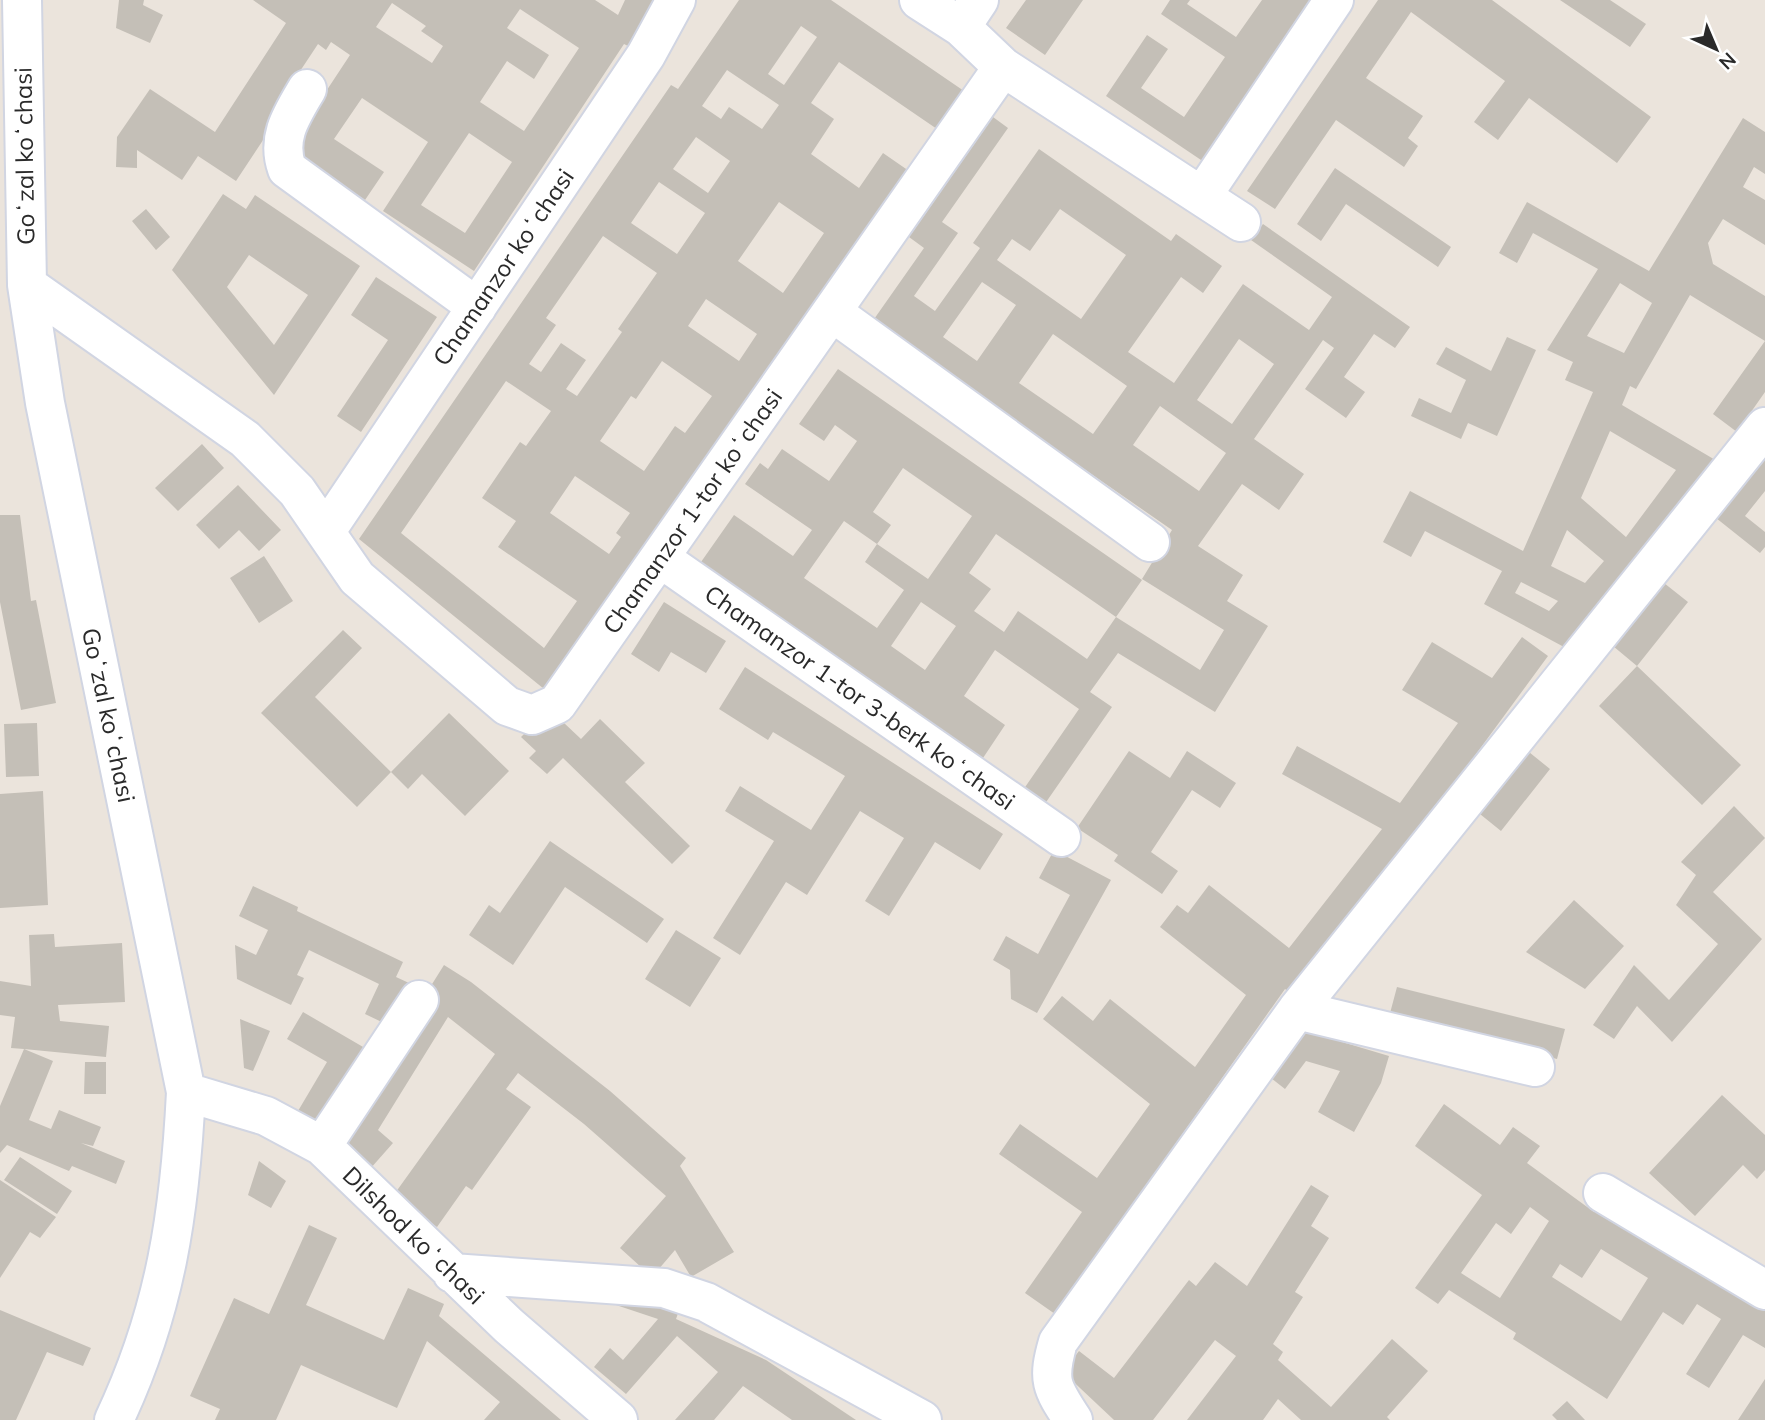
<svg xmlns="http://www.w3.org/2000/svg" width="1765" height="1420" font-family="Mulish,sans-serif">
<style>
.building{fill:#c4bfb7;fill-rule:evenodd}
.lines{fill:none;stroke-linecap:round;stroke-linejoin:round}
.minor-casing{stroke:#d1d5e2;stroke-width:42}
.minor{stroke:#fff;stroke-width:38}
.labels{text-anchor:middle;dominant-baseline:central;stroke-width:6;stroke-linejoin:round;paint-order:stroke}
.street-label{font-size:24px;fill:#2a2a2a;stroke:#fff}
</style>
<rect width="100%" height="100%" fill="#ebe4dc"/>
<!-- building -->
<path class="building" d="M119,0H144L143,5L163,15L150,43L116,28Z
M253,0H595L618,15L625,0H653L628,46L624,44L474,271L383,211L428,142L362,98L334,139L384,172L365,200L288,149L350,55L331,42L326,50L318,44L269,118L275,122L236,181L198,156L182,180L137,150V168L116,167L117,137L150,89L215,132L286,23ZM392,3L426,26L421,31L443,46L432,63L376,27ZM520,9L579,48L524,131L480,102L507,61L534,79L549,55L507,28ZM469,133L512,162L465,233L421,205Z
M739,0H831L964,91L937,129L839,62L811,103L834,119L811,154L859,188L883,153L909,171L549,693L359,539L671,85L678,89ZM801,26L817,37L784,85L768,74ZM727,70L779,105L762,129L729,107L721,119L702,106ZM696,137L730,161L708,193L673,169ZM659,182L705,213L677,254L631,223ZM779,202L824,233L783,293L738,261ZM603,236L657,273L618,329L622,332L577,396L566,389L586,360L561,343L541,372L529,364L556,325L546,318ZM706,299L757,334L739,361L688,326ZM662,361L712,396L685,433L675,426L644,471L600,441L631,396L636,399ZM506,381L551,411L526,446L520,442L482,498L516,521L498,547L577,601L544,648L401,533ZM575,476L630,513L616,533L621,537L609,554L550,513Z
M1026,0H1083L1045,55L1006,28Z
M1170,0H1190L1187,4L1236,37L1262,0H1314L1204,162L1106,96L1147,35L1168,49L1141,88L1184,117L1225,57L1161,14Z
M1378,0H1492L1651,117L1617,163L1529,98L1498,140L1474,122L1505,81L1411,12L1366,78L1423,116L1408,138L1418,146L1404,167L1336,120L1275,209L1247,191Z
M1560,0H1610L1646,24L1630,47Z
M993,117L1008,128L942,222L958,233L914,296L935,311L980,248L973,243L1039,149L1171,241L1176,234L1222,266L1203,293L1181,277L1128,352L1174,383L1243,284L1309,330L1332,297L1251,240L1263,224L1410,327L1395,348L1374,334L1344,377L1365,392L1346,418L1305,389L1334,348L1323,340L1254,439L1304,474L1279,510L1242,484L1198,546L1243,575L1227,601L1268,626L1215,712L1118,653L1090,692L1112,707L1042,808L1021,793L1079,709L995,650L964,696L1005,725L983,758L701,562L734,515L793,556L812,530L745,484L760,463L768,469L782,449L829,481L857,441L835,425L824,441L799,424L838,369L1142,580L1116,617L996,534L969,573L991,589L974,611L1004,632L1018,611L1087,659L1116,617L1200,670L1224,630L1142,579L1172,530L872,322L924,248L909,237ZM1060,209L1126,255L1081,319L997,260L1012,239L1030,251ZM982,282L1016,305L977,361L943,337ZM1053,334L1127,386L1093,434L1019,383ZM1239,339L1274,364L1232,424L1197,400ZM1160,406L1226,453L1199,491L1133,445ZM903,468L972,516L928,579L877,544L865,562L904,590L877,628L804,578L844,521L877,544L891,525L873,512ZM921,602L956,626L925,670L891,646Z
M1743,118L1765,132V174L1754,167L1743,187L1765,200V245L1723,219L1708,243L1713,264L1765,296V341L1690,295L1636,389L1630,386L1622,405L1717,461L1564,647L1484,604L1502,571L1425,531L1411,557L1383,542L1410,491L1523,551L1593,392L1565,380L1573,362L1547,350L1598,269L1533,233L1517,263L1499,253L1527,202L1649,271ZM1620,283L1652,303L1624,353L1587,336ZM1610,431L1676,470L1626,537L1581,498ZM1567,530L1604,561L1585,583L1551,566ZM1521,582L1558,601L1549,611L1515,593Z
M1335,168L1451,247L1438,267L1346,204L1321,241L1297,224Z
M223,194L246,209L255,195L360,266L274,395L172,270ZM249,255L308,295L274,345L227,287Z
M146,209L170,237L156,250L132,221Z
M376,277L437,317L361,432L337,416L388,340L351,315Z
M1507,337L1536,350L1497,436L1468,423L1461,439L1411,416L1419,398L1451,413L1466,380L1436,364L1446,347L1491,371Z
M1765,341V392L1737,432L1713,414Z
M202,444L224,468L178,511L155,488Z
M1765,444V491L1745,516L1765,532V547L1760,553L1711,514Z
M238,485L281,530L259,551L239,530L219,549L196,525Z
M0,515H20L31,601L36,600L56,703L21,710L0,602Z
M264,556L293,601L259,623L230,578Z
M1664,583L1688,602L1637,666L1613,646Z
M664,602L726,641L706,673L671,652L659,672L631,654Z
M343,630L362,648L315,697L391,772L357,807L261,713Z
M1522,637L1548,656L1410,844L1292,994L1285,989L1055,1314L1025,1293L1082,1212L999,1154L1020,1124L1097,1178L1150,1104L1043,1019L1062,996L1093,1021L1110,999L1195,1067L1246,995L1160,927L1177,905L1188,913L1209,885L1289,948L1382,829L1282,774L1297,746L1400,803L1458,723L1402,690L1432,642L1492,678Z
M1637,666L1741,765L1702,805L1599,706Z
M745,667L1003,834L980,870L935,842L889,916L865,901L904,838L860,811L807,895L786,882L740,955L713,938L774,841L725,811L740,786L811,830L845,776L773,732L768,740L719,709Z
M449,713L509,771L465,816L422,774L408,789L391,772Z
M600,719L645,763L625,782L690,846L672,864L563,758L547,774L529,758L536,751L521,737L531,727L563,722L581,739Z
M37,723L39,776L6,777L4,724Z
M1524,748L1550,769L1501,831L1475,810Z
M1129,751L1170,778L1187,751L1236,783L1220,808L1192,790L1151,852L1178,871L1162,894L1114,861L1118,855L1077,828Z
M43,791L48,905L0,908V794Z
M1734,806L1765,838L1713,892L1762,939L1672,1042L1637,1006L1614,1039L1593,1025L1634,965L1669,1000L1718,944L1676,905L1696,875L1681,862Z
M550,841L664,919L647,943L565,887L513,965L469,935L489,905L500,913Z
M1054,850L1111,880L1037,1013L1011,999L1010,970L993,960L1006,936L1038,954L1070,895L1039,878Z
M253,886L298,907L297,911L403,962L396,977L409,983L388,1025L365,1014L379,984L309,950L297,975L304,978L291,1005L237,979L235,945L256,955L268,930L239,916Z
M1574,900L1624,946L1585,989L1526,952Z
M676,930L721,958L690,1007L645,979Z
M54,934L55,947L122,943L125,1002L58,1005L60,1021L109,1026L106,1057L24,1049L53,1061L29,1120L51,1129L59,1110L101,1127L93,1146L81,1143L125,1161L116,1184L72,1166L69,1171L7,1145L0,1153V1106L24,1049L11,1048L15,1017L0,1015V981L31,986L29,935Z
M444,965L471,982L610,1091L686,1158L680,1166L734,1252L691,1277L675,1250L652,1277L620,1248L666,1196L584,1124L518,1073L506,1089L531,1107L472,1190L466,1186L437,1227L393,1196L495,1054L448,1017L378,1130L393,1143L370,1169L335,1139Z
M1397,987L1565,1029L1557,1059L1389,1017Z
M303,1012L370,1051L325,1126L298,1111L327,1062L287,1039Z
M240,1019L270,1031L253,1071L244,1068Z
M1302,1030L1389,1056L1381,1083L1354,1132L1318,1112L1340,1071L1306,1061L1285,1089L1267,1075Z
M85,1062H106V1094H84Z
M1722,1095L1765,1135V1170L1757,1179L1743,1165L1695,1216L1649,1173Z
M1444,1104L1500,1145L1513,1127L1540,1146L1527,1163L1594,1212L1599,1204L1765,1310V1348L1743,1335L1709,1388L1686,1374L1721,1319L1697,1304L1683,1325L1663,1312L1607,1399L1513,1339L1516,1333L1449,1290L1438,1304L1415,1288L1482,1195L1415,1146ZM1530,1207L1549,1221L1500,1298L1461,1273L1496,1223L1511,1234ZM1601,1249L1648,1278L1621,1321L1552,1277L1560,1264L1582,1278Z
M20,1157L72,1191L57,1214L4,1180Z
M259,1161L286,1181L271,1208L248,1195Z
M0,1180L56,1217L40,1238L30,1232L0,1278Z
M1311,1185L1329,1196L1311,1226L1329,1238L1295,1292L1303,1297L1273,1344L1283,1352L1278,1360L1331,1407L1392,1339L1428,1371L1387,1417L1390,1420H1301L1278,1399L1263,1420H1187L1236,1356L1215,1340L1153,1420H1114L1063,1372L1079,1351L1114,1378L1189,1280L1196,1286L1215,1262L1247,1286Z
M309,1225L337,1238L306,1305L384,1340L408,1288L444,1304L439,1316L561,1420H484L500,1402L427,1341L397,1408L301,1365L276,1420H215L220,1409L190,1396L234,1298L269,1314Z
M618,1298L681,1305L676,1319L766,1360L856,1420H792L743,1386L714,1420H675L718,1372L677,1336L626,1394L594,1367L610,1348L623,1360L658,1319L616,1305Z
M0,1310L91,1348L83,1366L47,1352L16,1420H0Z
M1765,1379V1420H1738Z
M1567,1401L1585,1420H1557L1552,1415Z"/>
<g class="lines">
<defs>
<path id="minor" d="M22,0L27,285L45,403L186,1092C180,1211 166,1310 114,1420
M919,0L961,27L1003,67L1241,222
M961,27L979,0
M307,89C291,116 276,138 287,169L477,307
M1202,196L1334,0
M27,285L245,439L297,491L357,578L507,706L532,715L557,704L1003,67
M832,312L1150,542
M326,531L646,55L676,0
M660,558L1061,837
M1297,1010L1535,1067
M186,1092L266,1116L322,1146L509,1326L618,1420
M322,1146L419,1000
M1603,1193L1765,1290
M452,1273L664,1288L706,1302L922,1420
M1073,1420C1051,1387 1047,1380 1058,1342L1297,1010L1765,427"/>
</defs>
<!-- minor casing -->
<use href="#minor" class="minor-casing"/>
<!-- minor -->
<use href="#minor" class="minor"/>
</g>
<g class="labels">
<!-- street labels -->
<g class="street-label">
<text transform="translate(24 156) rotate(-91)">Goʻzal koʻchasi</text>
<text transform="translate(503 267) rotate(-56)">Chamanzor koʻchasi</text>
<text transform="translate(692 511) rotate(-55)">Chamanzor 1-tor koʻchasi</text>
<text transform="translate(860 697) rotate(35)">Chamanzor 1-tor 3-berk koʻchasi</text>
<text transform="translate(109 715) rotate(78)">Goʻzal koʻchasi</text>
<text transform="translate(414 1235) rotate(44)">Dilshod koʻchasi</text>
</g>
</g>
<!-- north arrow -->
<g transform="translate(1716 49) rotate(136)" stroke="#ffffff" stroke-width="5" paint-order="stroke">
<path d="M0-5L12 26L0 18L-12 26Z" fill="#2a2a2a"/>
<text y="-10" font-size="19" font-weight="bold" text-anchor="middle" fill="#2a2a2a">N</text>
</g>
</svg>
